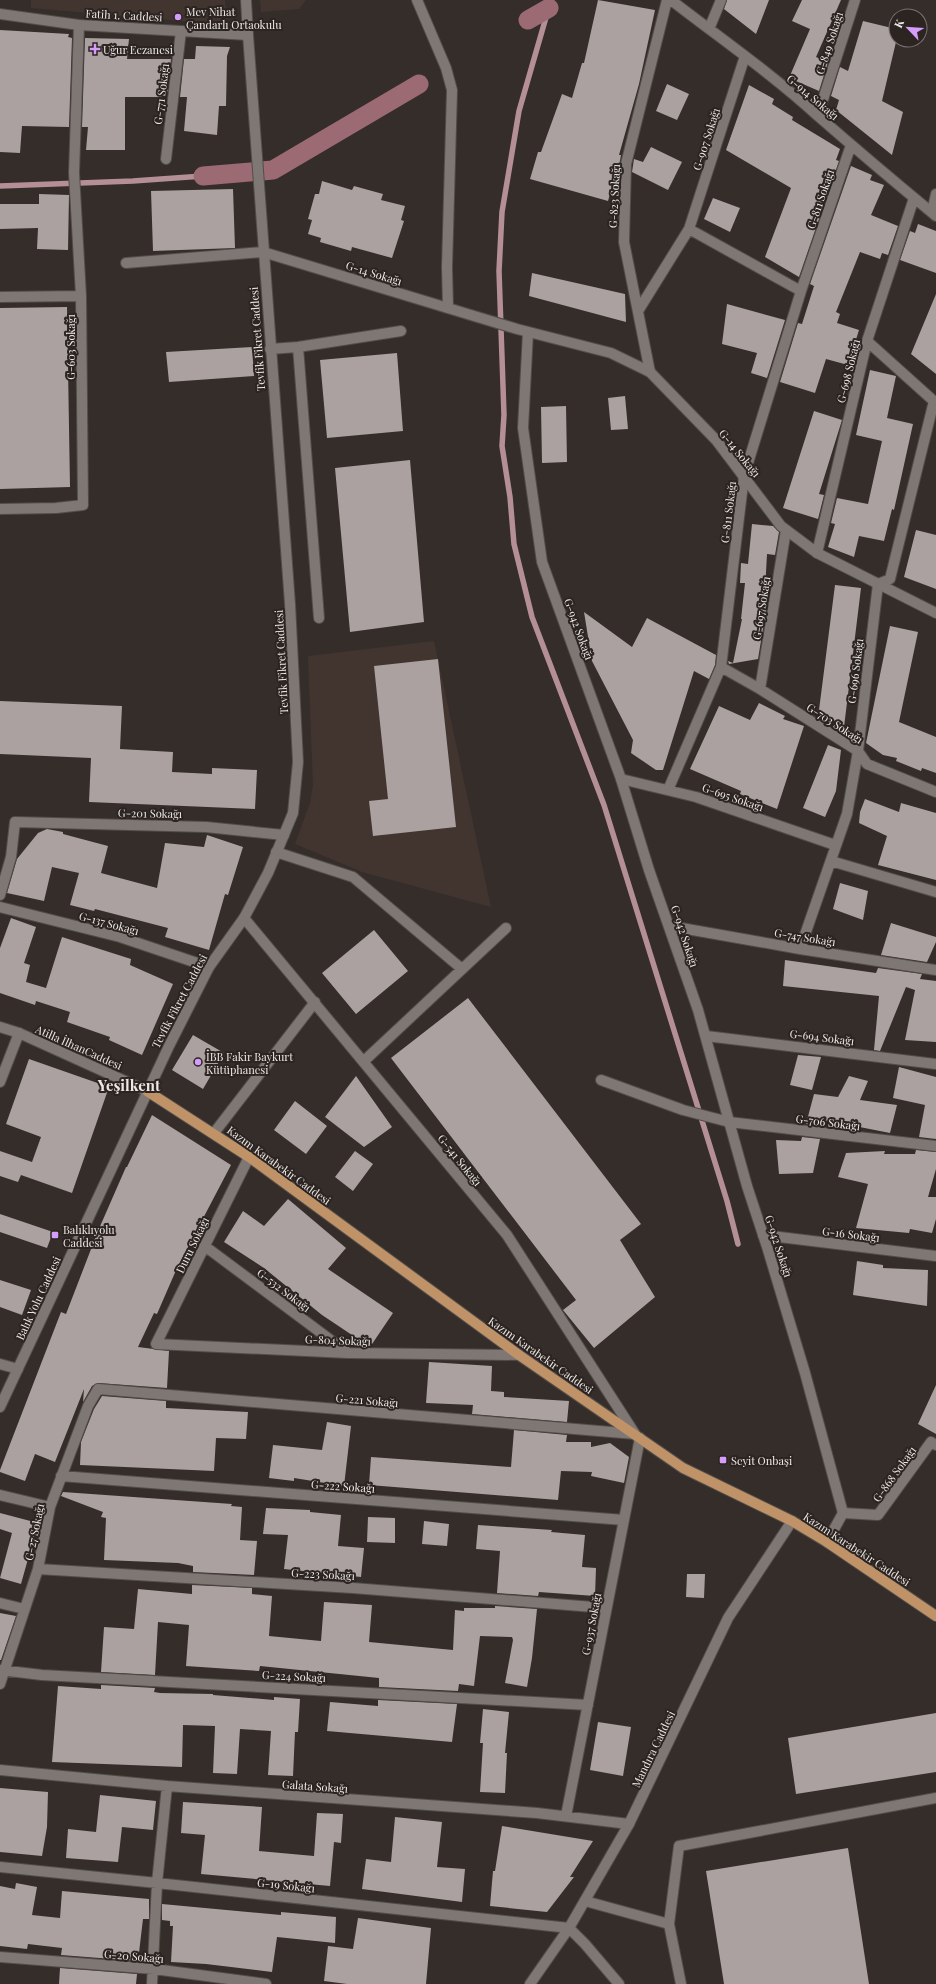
<svg xmlns="http://www.w3.org/2000/svg" width="936" height="1984" font-family="'Playfair Display',serif">
<style>
.built{fill:#42352f}
.lines{fill:none;stroke-linecap:round;stroke-linejoin:round}
.stream{stroke:#b49096;stroke-width:5.5}
.canal{stroke:#9b6a73;stroke-width:19}
.building{fill:#aba1a0}
.service-casing{stroke:#524d4a;stroke-width:12}
.minor-casing{stroke:#524d4a;stroke-width:12}
.tertiary-casing{stroke:#524d4a;stroke-width:12}
.secondary-casing{stroke:#524d4a;stroke-width:12}
.primary-casing{stroke:#524d4a;stroke-width:12}
.service{stroke:#7f7773;stroke-width:10}
.minor{stroke:#7f7773;stroke-width:10}
.tertiary{stroke:#7f7773;stroke-width:10}
.secondary{stroke:#7f7773;stroke-width:10}
.primary{stroke:#bf9268;stroke-width:10}
.poi-dot{fill:#d49cfb;stroke:#2b2421;stroke-width:1.5}
.labels{text-anchor:middle;dominant-baseline:central;stroke-width:4;stroke-linejoin:round;paint-order:stroke}
.poi-label{font-size:11px;fill:#ede8e6;stroke:#2b2421;text-anchor:start}
.street-label{font-size:11px;fill:#ede8e6;stroke:#2b2421}
.district-label{font-size:15px;font-weight:bold;fill:#ede8e6;stroke:#2b2421}
</style>
<rect width="100%" height="100%" fill="#352d2a"/>
<!-- built -->
<path class="built" d="M31,0H225L227,25L31,8Z
M260,0H306L299,9L261,12Z
M434,641L491,907L362,872L295,844L310,803L313,785L308,656Z"/>
<g class="lines">
<!-- stream -->
<path class="stream" d="M551,0L519,111L502,212L499,271L504,415L502,446L510,497L514,544L532,617L604,805L727,1201L738,1244
M0,186L133,181L203,176"/>
<!-- canal -->
<path class="canal" d="M528,20L549,8
M203,176L273,170L419,84"/>
</g>
<!-- building -->
<path class="building" d="M598,0L655,10L639,84L619,155H621L619,166L616,164L614,172H616L608,201L530,179L538,152H541L562,94L572,98L582,63H584Z
M727,0H769L756,34L724,9Z
M802,0H841L816,57L828,62L819,91L789,78L810,29L792,21Z
M863,21L896,29V42L882,101L903,112L892,155L836,110L839,100L831,96L840,67L848,71Z
M0,30L69,34L68,37L72,38L69,127L22,126L20,153L0,152Z
M85,38L129,39L127,59H171L167,97H125V150H86L88,127H82Z
M196,46L230,47L227,56L226,106H219L217,135L184,131L187,97H180L184,59H195Z
M667,84L689,94L677,120L656,111Z
M749,85L774,99L772,104L793,117L792,120L840,149L836,160L839,161L799,277L765,257L791,188L726,150Z
M651,147L682,162L668,190L632,172L634,159L643,162Z
M851,166L872,175L870,180L884,185L871,215L898,226L888,255L882,253L880,259L860,252L836,312L840,314L837,323L859,330L848,365L826,359L815,393L780,382L798,323L802,324L814,286L810,284Z
M322,181L352,190L354,186L383,194L381,200L405,206L401,220L404,221L392,258L352,247L351,251L320,242L321,238L308,234L312,220L308,219L315,194H319Z
M233,189L235,248L153,251L151,191Z
M39,194L69,195L68,250L37,249L38,228L0,229V204H39Z
M713,198L740,208L730,232L704,219Z
M918,224L936,231V273L900,260L910,231L915,233Z
M532,273L625,294L626,322L529,296Z
M936,294V374L911,354Z
M727,304L785,320L767,378L751,373L757,353L722,344Z
M67,307L70,487L0,489V308Z
M252,347L254,376L169,382L166,352Z
M397,353L403,431L327,438L320,360Z
M870,370L896,376L887,418L913,424L894,510L892,509L884,541L859,536L854,557L828,547L835,524L831,523L837,498L868,504L882,441L856,435Z
M625,396L628,429L611,430L608,398Z
M566,406L567,462L542,463L541,407Z
M814,411L842,420L819,494L824,495L818,519L783,508Z
M410,460L424,622L350,632L335,468Z
M752,524L773,526L779,532L775,555L767,554L765,591L769,592L758,659L729,664L728,661L733,663L742,619H741L745,583H740L741,563L748,564Z
M916,530L936,535V589L904,577Z
M835,585L861,588L844,727L819,710Z
M584,612L632,647L647,618L716,655L715,665L709,679L694,671L663,770H656L631,753L633,740L592,661Z
M890,626L918,632L899,722L936,737V773L922,768L921,771L896,761L897,758L883,755L866,743Z
M438,659L456,827L373,836L369,801L388,799L374,666Z
M0,701L122,706L120,749L173,752L172,772L212,774V768L257,770L255,809L89,802L91,758L0,754Z
M759,703L785,716L783,719L804,726L777,809L740,794L741,791L690,769L719,706L750,720Z
M828,745L841,750L836,791L825,817L803,808Z
M865,799L899,812L901,803L936,813V880L878,865L887,836L859,823L860,812Z
M47,829L63,832V834L108,846L101,873L157,888L165,843L204,847L207,835L243,847L228,895L225,894L209,950L165,937L168,928L95,909L94,911L70,905L79,873L52,867L44,901L7,893L17,859L38,833Z
M840,883L868,891L863,920L833,909Z
M11,918L36,927L24,963L30,965L26,982L46,988L62,937L131,959L130,965L173,984L142,1055L109,1040L110,1037L67,1022L70,1012L36,1001L35,1005L0,993V948Z
M891,923L936,937V942L927,962L881,955Z
M374,930L408,971L356,1014L322,973Z
M785,960L876,973L878,968L922,974L920,979L936,981V1042L905,1040L915,990L906,987L880,1051L874,1050L879,996L783,986Z
M468,998L641,1224L620,1240L655,1297L594,1348L563,1310L576,1300L391,1058Z
M193,1035L224,1053L203,1089L172,1070Z
M798,1055L821,1057L812,1090L790,1085Z
M29,1059L109,1087L72,1193L21,1175L18,1182L0,1176V1151L32,1162L41,1137L6,1124Z
M899,1067L936,1077V1139L919,1137L925,1105L893,1098Z
M356,1076L392,1127L364,1147L325,1117Z
M849,1076L868,1081L860,1100L897,1105L890,1133L824,1120L823,1126L806,1124L814,1094L838,1097Z
M295,1101L327,1126L306,1154L274,1130Z
M152,1115L231,1165L177,1268L157,1314L154,1313L138,1347L169,1351L167,1388L98,1383L92,1386L83,1402L84,1389L55,1462L35,1454L25,1481L0,1472V1470L61,1312L66,1314L98,1231L126,1167H127Z
M802,1137L820,1139L813,1173L779,1174L776,1140L801,1141Z
M916,1150L936,1152V1169L928,1197H936V1219L932,1233L910,1229L909,1233L856,1228L868,1184L838,1177L846,1153L885,1151L884,1154H915Z
M355,1151L373,1164L353,1191L335,1177Z
M288,1199L346,1248L328,1269L393,1313L370,1347L322,1315L264,1268L224,1242L243,1211L264,1226Z
M0,1214L53,1232L47,1248L0,1232Z
M857,1261L883,1265V1268L928,1270L927,1306L853,1295Z
M0,1280L31,1290L22,1315L0,1307Z
M429,1362L492,1366L491,1391L504,1392V1397L569,1401L567,1422L472,1414L473,1405L426,1403Z
M936,1385V1434L918,1424Z
M102,1396L166,1401V1408L248,1412L246,1439L216,1438L214,1471L80,1465L81,1442L94,1409Z
M327,1422L351,1426L344,1486L294,1478V1481L269,1478L273,1445L322,1450Z
M514,1430L567,1435L566,1442H591V1447L610,1443L629,1457L624,1483L591,1476L592,1472L561,1471L558,1500L369,1485L371,1457L511,1467Z
M63,1492L232,1504L231,1506L242,1507L240,1540L257,1541L254,1575L193,1572V1566L178,1563L104,1560L106,1518L101,1517L103,1512L61,1496Z
M266,1508L310,1510V1512L341,1515L338,1546L364,1548L361,1577L284,1569L288,1535L263,1534Z
M0,1513L38,1523L21,1584L0,1578L12,1533L0,1529Z
M368,1517L395,1518V1543L367,1542Z
M424,1521L449,1524L447,1546L422,1544Z
M478,1525L552,1530L551,1532L585,1535L582,1567L596,1568L595,1596L539,1592L538,1596L497,1593L500,1551L476,1549Z
M687,1574H705L704,1598L686,1597Z
M192,1585L252,1588V1594L272,1596L269,1636L321,1641L324,1602L372,1605L369,1642L453,1650L455,1610L464,1611V1608H495V1606L537,1609L532,1658L527,1687L505,1683L513,1640L512,1637L480,1636L474,1686L459,1684L458,1691L379,1687V1678L260,1666L259,1671L186,1666L189,1625L158,1622L155,1675L101,1672L104,1627L134,1629L138,1589L192,1594Z
M0,1613L16,1616L1,1660H0Z
M101,1685L155,1688L154,1692L160,1693L213,1694V1695L274,1700V1697L300,1699L298,1732H295L293,1776L268,1775L271,1731L240,1729L237,1774L213,1773L215,1726L183,1725L182,1767L52,1762L58,1686L101,1689Z
M378,1700L457,1704L452,1742L327,1731L330,1702L378,1706Z
M483,1709L509,1712L505,1753H507L505,1793L480,1792L483,1743H480Z
M936,1713V1772L796,1794L788,1738Z
M598,1722L631,1727L623,1776L590,1770Z
M0,1788L48,1792L47,1827L42,1856L0,1852Z
M100,1795L156,1801L153,1830L122,1827L118,1862L66,1858L68,1829L96,1832Z
M183,1802L262,1807L259,1851L314,1856L317,1813L343,1814L341,1843L334,1842L330,1886L201,1874L205,1835L181,1833Z
M395,1817L442,1822L437,1867L465,1869L462,1902L362,1889L366,1859L391,1862Z
M502,1826L593,1841L570,1877H574L547,1912L490,1906L493,1871H495Z
M848,1848L869,1984H724L706,1871Z
M16,1883L37,1887L32,1915L60,1918L62,1891L149,1899V1919H143L138,1961L61,1955L62,1948L28,1944L27,1949L0,1946V1886L15,1889Z
M162,1904L281,1915V1912L336,1917L335,1943L277,1937L272,1972L206,1964L171,1962L173,1926H170V1921L162,1920Z
M358,1918L431,1928L426,1984H347L324,1981L328,1946L353,1949Z
M60,1968L137,1974L136,1984H59Z"/>
<g class="lines">
<defs>
<path id="service" d="M417,0L446,68L452,90L447,267L448,308
M126,263L263,252
M298,347L401,331
M270,349L298,347L319,618
M585,1901L669,1924L681,1984
M669,1924L679,1846L936,1798"/>
<path id="minor" d="M246,0L248,35
M671,0C720,38 772,74 818,116C857,150 896,183 936,216
M709,29L721,0
M818,115L855,0
M166,159L181,31
M932,212L936,194
M689,229L801,291
M0,297L81,296
M638,311L689,229L745,56
M867,341L936,403
M650,372L624,242L626,164L667,0
M0,509L56,508L83,505L81,296L74,173L79,25
M817,553L867,341L914,198
M721,667L760,689L858,751L867,764L936,792
M760,689L786,530
M621,779L696,797L835,845
M668,790L721,667L744,476L801,291L851,145
M276,852L353,877L462,969
M831,861L936,892
M0,895L11,857L15,822L206,827L284,835
M0,907L120,937L209,967
M244,918L507,1235L635,1434
M670,926L800,949L936,970
M800,949L847,814L858,751L878,584L890,579L934,401
M706,1036L936,1064
M364,1061L506,928
M601,1080L683,1110L729,1122L936,1146
M0,1082L19,1033
M214,1133L315,1002
M249,1157L156,1344L348,1353L519,1355
M763,1235L936,1256
M206,1247L348,1353
M0,1364L18,1369
M61,1476L624,1520
M0,1495L50,1507
M843,1513L878,1515L931,1442L936,1445
M38,1569L353,1588L606,1608
M0,1603L24,1609
M0,1670L42,1675L588,1705
M0,1684L38,1569L50,1507L88,1406L98,1389L635,1434
M0,1770L167,1786L537,1813L629,1824
M566,1816L640,1438
M0,1867L157,1883L569,1928
M0,1957L154,1969L266,1984
M152,1984L157,1883L167,1786"/>
<path id="tertiary" d="M0,14L79,25L248,35
M263,252L517,329L611,353L650,372L716,440L781,526L817,553L936,613
M528,332L523,428L542,562L621,779L649,870L698,1010L747,1186L768,1250L805,1373L843,1513L827,1542
M569,1928L585,1944L619,1984
M530,1984L569,1928L629,1824L728,1618L792,1521"/>
<path id="secondary" d="M0,1027L19,1033L147,1091
M0,1407L169,1046L209,967L244,918L268,873L293,813L298,762L290,604L248,35"/>
<path id="primary" d="M147,1091L249,1157L519,1355L683,1468L792,1521L827,1542L936,1616"/>
</defs>
<!-- service casing -->
<use href="#service" class="service-casing"/>
<!-- minor casing -->
<use href="#minor" class="minor-casing"/>
<!-- tertiary casing -->
<use href="#tertiary" class="tertiary-casing"/>
<!-- secondary casing -->
<use href="#secondary" class="secondary-casing"/>
<!-- primary casing -->
<use href="#primary" class="primary-casing"/>
<!-- service -->
<use href="#service" class="service"/>
<!-- minor -->
<use href="#minor" class="minor"/>
<!-- tertiary -->
<use href="#tertiary" class="tertiary"/>
<!-- secondary -->
<use href="#secondary" class="secondary"/>
<!-- primary -->
<use href="#primary" class="primary"/>
</g>
<!-- markers -->
<g class="poi-dot">
<circle cx="178" cy="17" r="4"/>
<path d="M93 43h4v4h4v4h-4v4h-4v-4h-4v-4h4z"/>
<circle cx="198" cy="1062" r="4"/>
<rect x="51" y="1231" width="8" height="8" rx="2"/>
<rect x="719" y="1456" width="8" height="8" rx="2"/>
</g>
<g class="labels">
<!-- poi labels -->
<g class="poi-label">
<text x="186" y="11">Mev Nihat<tspan x="186" dy="13">Çandarlı Ortaokulu</tspan></text>
<text x="103" y="49">Uğur Eczanesi</text>
<text x="206" y="1056">İBB Fakir Baykurt<tspan x="206" dy="13">Kütüphanesi</tspan></text>
<text x="63" y="1229">Balıklıyolu<tspan x="63" dy="13">Caddesi</tspan></text>
<text x="731" y="1460">Seyit Onbaşi</text>
</g>
<!-- street labels -->
<g class="street-label">
<text transform="translate(124 15) rotate(3)">Fatih 1. Caddesi</text>
<text transform="translate(829 43) rotate(-72)">G-849 Sokağı</text>
<text transform="translate(161 94) rotate(-83)">G-771 Sokağı</text>
<text transform="translate(813 97) rotate(40)">G-914 Sokağı</text>
<text transform="translate(706 139) rotate(-72)">G-907 Sokağı</text>
<text transform="translate(614 196) rotate(-87)">G-823 Sokağı</text>
<text transform="translate(820 199) rotate(-71)">G-811 Sokağı</text>
<text transform="translate(374 273) rotate(17)">G-14 Sokağı</text>
<text transform="translate(257 339) rotate(-94)">Tevfik Fikret Caddesi</text>
<text transform="translate(70 347) rotate(-90)">G-603 Sokağı</text>
<text transform="translate(848 371) rotate(-76)">G-698 Sokağı</text>
<text transform="translate(740 453) rotate(51)">G-14 Sokağı</text>
<text transform="translate(728 512) rotate(-83)">G-811 Sokağı</text>
<text transform="translate(761 608) rotate(-81)">G-697 Sokağı</text>
<text transform="translate(579 629) rotate(70)">G-942 Sokağı</text>
<text transform="translate(281 662) rotate(-93)">Tevfik Fikret Caddesi</text>
<text transform="translate(855 671) rotate(-83)">G-696 Sokağı</text>
<text transform="translate(835 723) rotate(33)">G-703 Sokağı</text>
<text transform="translate(733 797) rotate(19)">G-695 Sokağı</text>
<text transform="translate(150 813) rotate(1)">G-201 Sokağı</text>
<text transform="translate(109 923) rotate(15)">G-137 Sokağı</text>
<text transform="translate(685 936) rotate(72)">G-942 Sokağı</text>
<text transform="translate(805 937) rotate(9)">G-747 Sokağı</text>
<text transform="translate(179 1001) rotate(-62)">Tevfik Fikret Caddesi</text>
<text transform="translate(822 1037) rotate(7)">G-694 Sokağı</text>
<text transform="translate(79 1047) rotate(24)">Atilla İlhanCaddesi</text>
<text transform="translate(828 1122) rotate(7)">G-706 Sokağı</text>
<text transform="translate(460 1160) rotate(51)">G-541 Sokağı</text>
<text transform="translate(279 1165) rotate(36)">Kazım Karabekir Caddesi</text>
<text transform="translate(851 1234) rotate(7)">G-16 Sokağı</text>
<text transform="translate(192 1245) rotate(-64)">Duru Sokağı</text>
<text transform="translate(779 1246) rotate(72)">G-942 Sokağı</text>
<text transform="translate(284 1290) rotate(37)">G-532 Sokağı</text>
<text transform="translate(38 1298) rotate(-65)">Balık Yolu Caddesi</text>
<text transform="translate(338 1340) rotate(2)">G-804 Sokağı</text>
<text transform="translate(541 1355) rotate(35)">Kazım Karabekir Caddesi</text>
<text transform="translate(367 1400) rotate(5)">G-221 Sokağı</text>
<text transform="translate(894 1474) rotate(-54)">G-868 Sokağı</text>
<text transform="translate(343 1486) rotate(4)">G-222 Sokağı</text>
<text transform="translate(34 1532) rotate(-78)">G-27 Sokağı</text>
<text transform="translate(857 1549) rotate(33)">Kazım Karabekir Caddesi</text>
<text transform="translate(323 1574) rotate(3)">G-223 Sokağı</text>
<text transform="translate(591 1624) rotate(-79)">G-937 Sokağı</text>
<text transform="translate(294 1676) rotate(3)">G-224 Sokağı</text>
<text transform="translate(653 1749) rotate(-64)">Mandıra Caddesi</text>
<text transform="translate(315 1786) rotate(4)">Galata Sokağı</text>
<text transform="translate(286 1885) rotate(6)">G-19 Sokağı</text>
<text transform="translate(134 1956) rotate(5)">G-20 Sokağı</text>
</g>
<!-- district labels -->
<g class="district-label">
<text x="129" y="1085">Yeşilkent</text>
</g>
</g>
<!-- north arrow -->
<g transform="translate(908 28) rotate(295)"><circle r="19" fill="#2b2421" stroke="#797270"/>
<path d="M0-3L7 15L0 10L-7 15Z" fill="#d49cfb"/>
<text y="-6" font-size="11" font-weight="bold" text-anchor="middle" fill="#ede8e6">K</text>
</g>
</svg>
